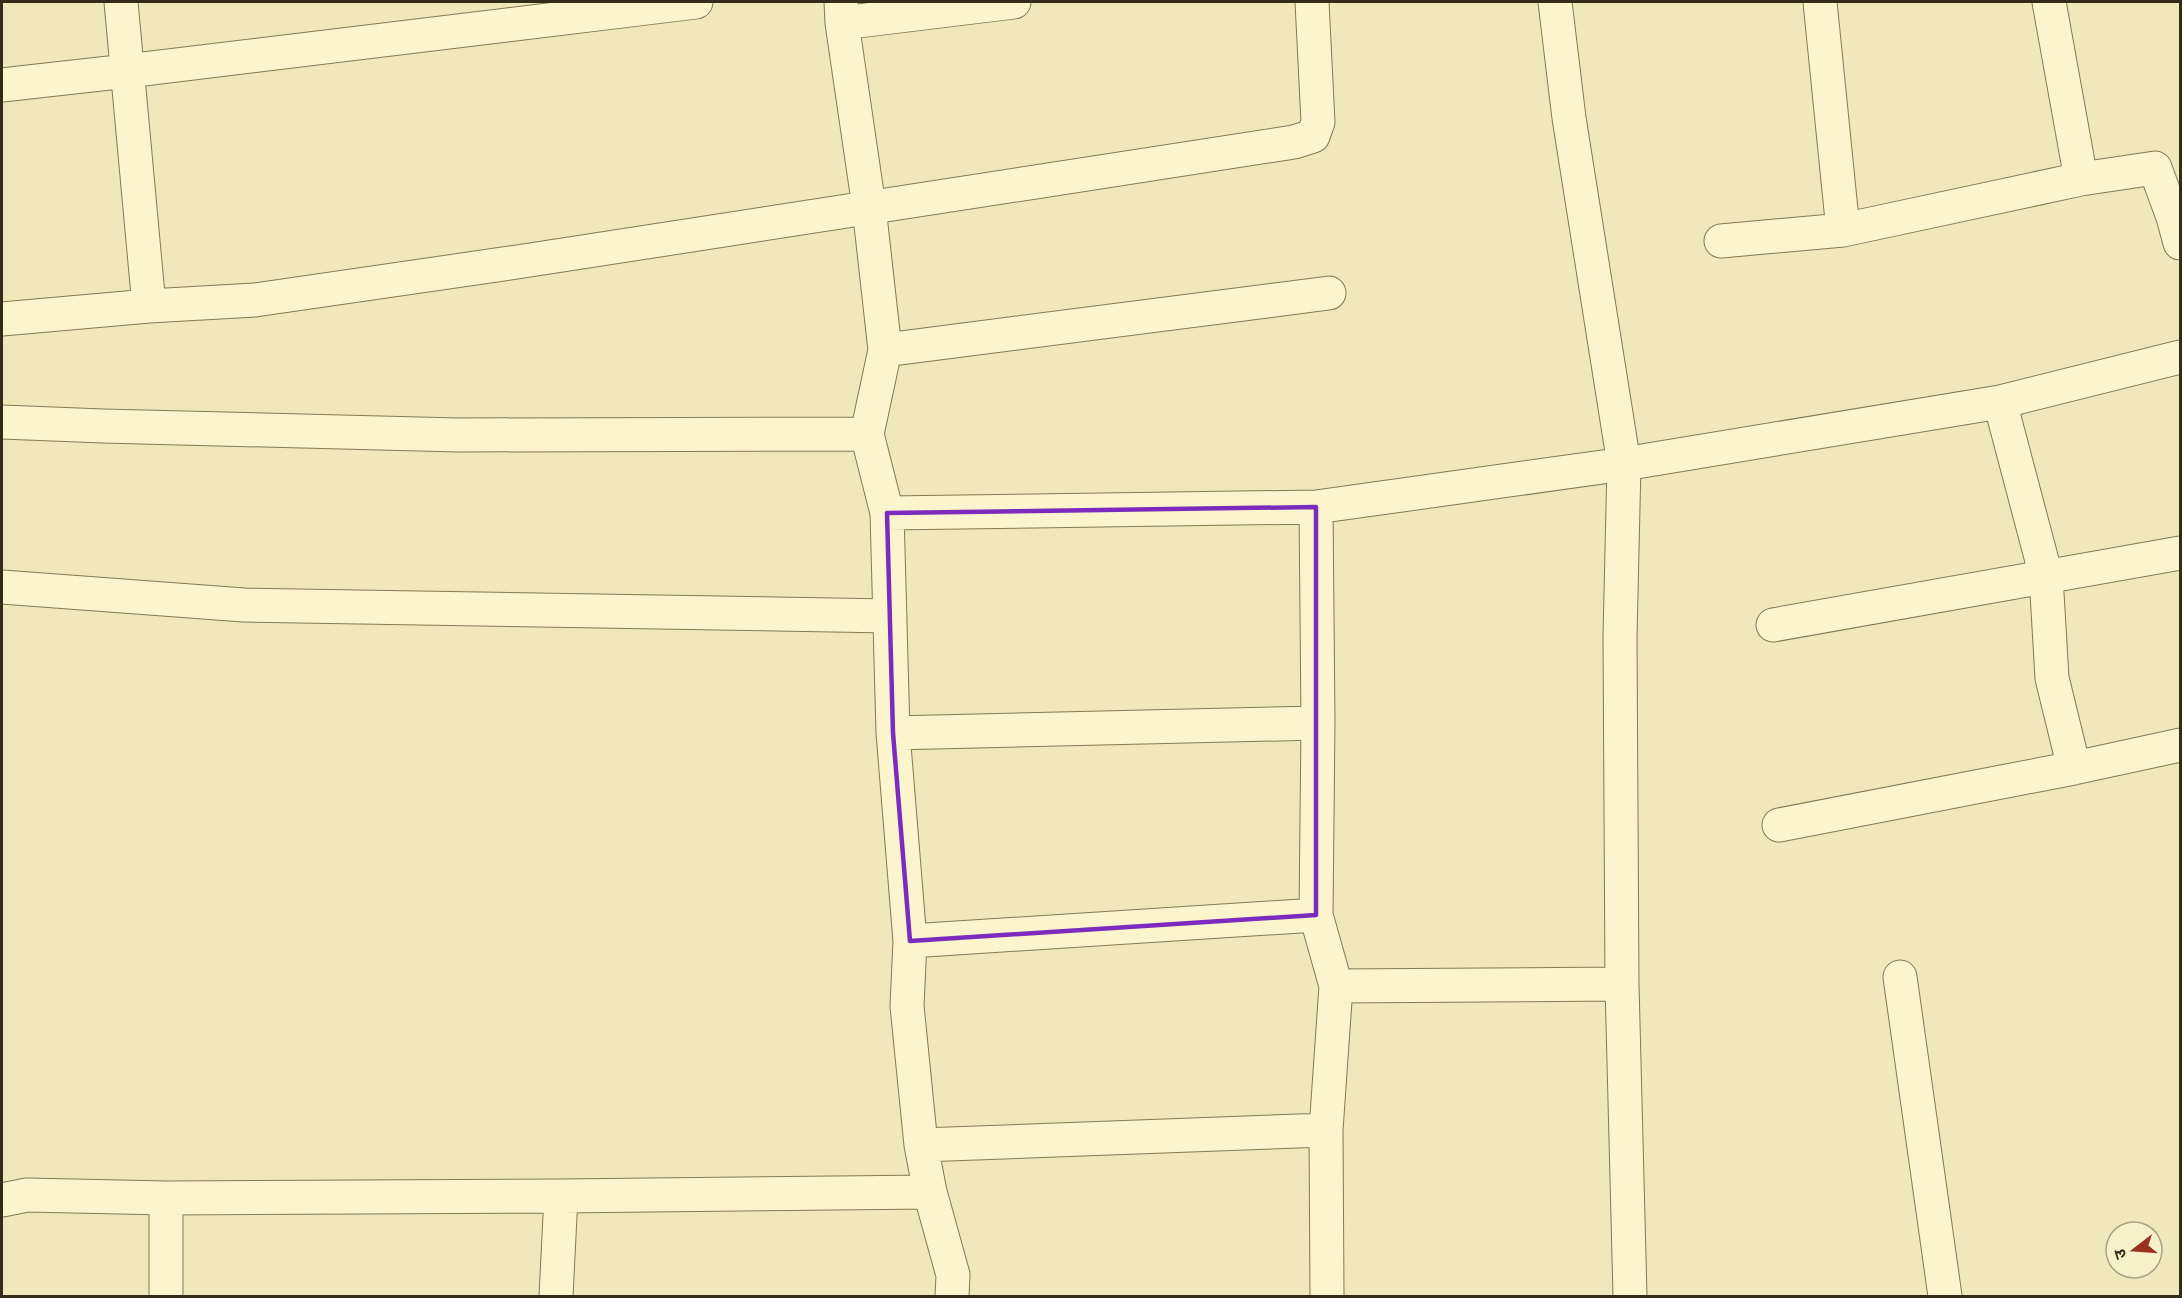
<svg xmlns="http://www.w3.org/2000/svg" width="2182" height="1298" font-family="Georgia,'Noto Sans Devanagari',serif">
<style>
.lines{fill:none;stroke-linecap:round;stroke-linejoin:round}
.minor-casing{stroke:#877753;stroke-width:35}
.minor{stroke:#fbf4cd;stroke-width:33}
.marked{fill:none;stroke:#7b2cbf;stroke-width:4.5;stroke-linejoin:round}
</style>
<rect width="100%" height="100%" fill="#f0e8ba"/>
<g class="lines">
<defs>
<path id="minor" d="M121,2L149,306
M841,2L842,23L869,207L885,350L867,434L887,513L1316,507L1624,464L2000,402
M1555,2L1569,118L1624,464L1620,637L1622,984L1630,1296
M1820,2L1843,230
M2049,2L2081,179L2155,168L2173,217L2180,243
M842,23L1014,2
M2,85L127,71L696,2
M1721,241L1843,230L2081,179
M2,319L149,306L255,300L517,262L1294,142L1313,136L1318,122L1312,2
M885,350L1329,293
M2180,357L2000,402L2046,576L2052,678L2074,768L2180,745
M2,422L103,426L458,435L867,434
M1316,507L1318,723L1316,915L1336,986L1326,1130L1327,1296
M887,513L893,733L910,941L907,1006L921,1145L930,1192L953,1275L952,1296
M2,587L244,605L890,616
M1773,625L2180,553
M893,733L1318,723
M1779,825L2074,768
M910,941L1316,915
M1900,977L1945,1296
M1336,986L1622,984
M921,1145L1326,1130
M166,1198V1296
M2,1200L27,1195L166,1198L561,1196L930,1192
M556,1296L561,1196"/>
</defs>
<!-- minor casing -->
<use href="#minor" class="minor-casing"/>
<!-- minor -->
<use href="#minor" class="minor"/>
</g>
<!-- marked area -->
<path class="marked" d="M1316,507V915L910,941L893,733L887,513Z"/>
<!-- border -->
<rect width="2182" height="1298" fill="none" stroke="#352b19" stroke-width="6"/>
<!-- north arrow -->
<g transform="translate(2134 1250) rotate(253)"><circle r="28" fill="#f7f1ca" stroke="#a9a283" stroke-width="1.5"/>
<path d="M0-4.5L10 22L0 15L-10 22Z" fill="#9a3220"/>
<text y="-9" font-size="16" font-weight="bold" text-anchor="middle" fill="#352b19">उ</text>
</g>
</svg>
